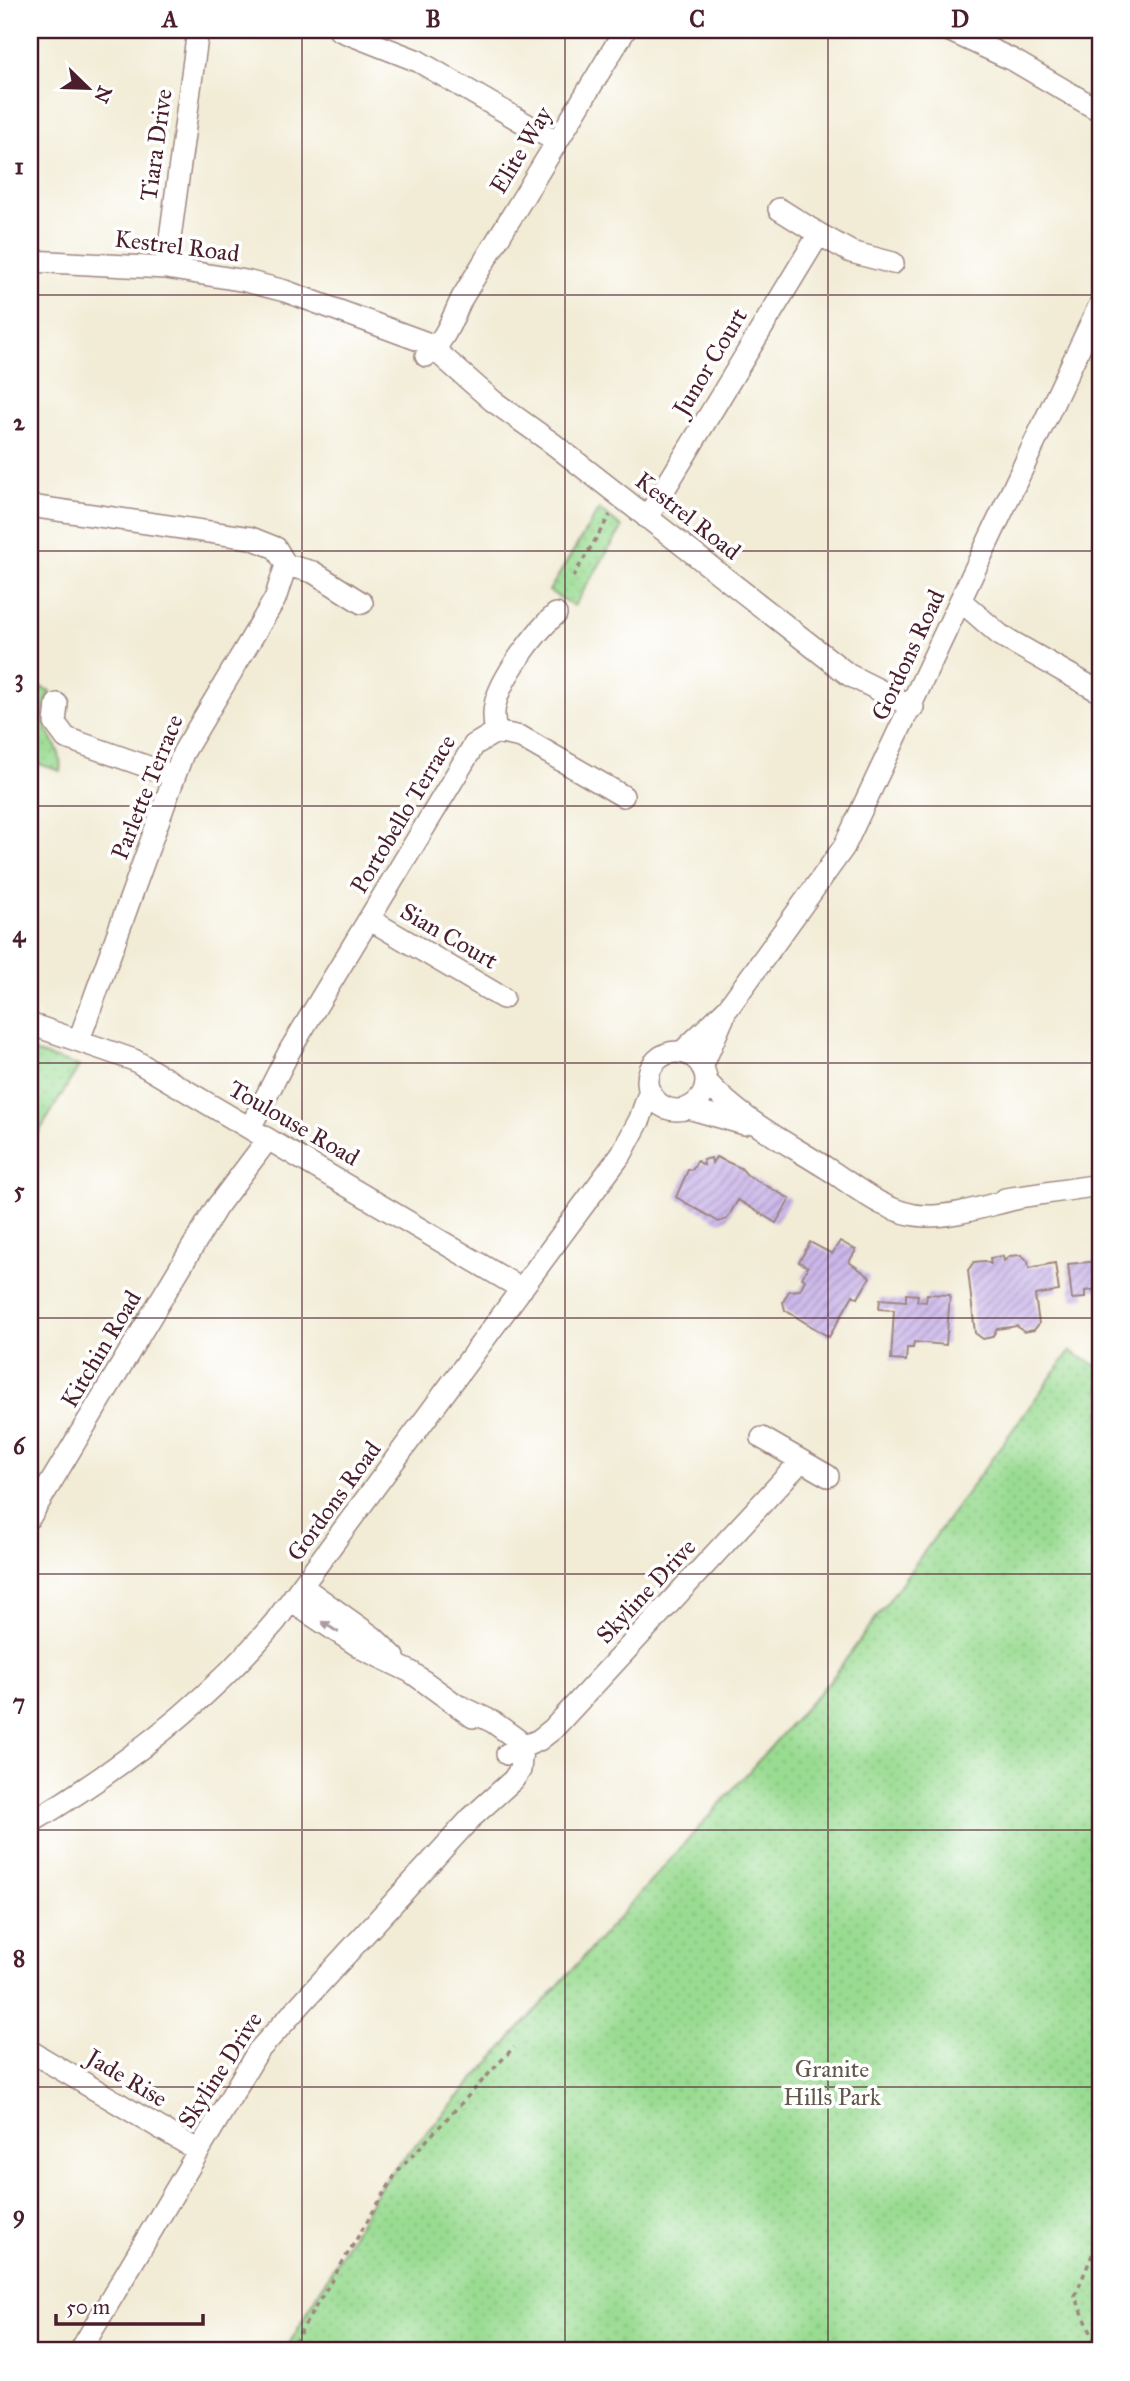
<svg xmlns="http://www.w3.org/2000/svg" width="1130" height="2381" font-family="'IM FELL Great Primer',serif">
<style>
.park{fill:url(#park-dots);stroke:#727d5e;stroke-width:2}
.building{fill:url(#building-hatch)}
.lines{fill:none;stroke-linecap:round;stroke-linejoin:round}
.minor-casing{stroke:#9e8680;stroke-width:24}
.path{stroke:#9e8680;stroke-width:3.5;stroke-dasharray:5 5;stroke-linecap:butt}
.minor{stroke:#fff;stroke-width:21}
.oneway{fill:#ae9aa0}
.grid{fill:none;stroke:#4a1f2b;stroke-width:2;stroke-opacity:0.55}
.labels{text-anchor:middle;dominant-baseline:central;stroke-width:7;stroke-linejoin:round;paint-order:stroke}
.street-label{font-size:24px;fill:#4a1f2b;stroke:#fff}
.park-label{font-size:24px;fill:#62574a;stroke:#fff}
.neatline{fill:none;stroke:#4a1f2b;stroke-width:2.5}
.grid-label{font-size:23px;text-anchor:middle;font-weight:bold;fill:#4a1f2b}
</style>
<defs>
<pattern id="park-dots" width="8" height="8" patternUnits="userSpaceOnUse" patternTransform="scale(1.75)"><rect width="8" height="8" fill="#99db91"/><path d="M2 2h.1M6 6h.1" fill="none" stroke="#85bc7d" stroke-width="1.8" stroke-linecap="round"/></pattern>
<pattern id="building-hatch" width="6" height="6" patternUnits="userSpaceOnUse" patternTransform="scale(1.75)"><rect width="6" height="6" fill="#ccb8ea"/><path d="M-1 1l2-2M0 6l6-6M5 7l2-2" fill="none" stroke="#a895be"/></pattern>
</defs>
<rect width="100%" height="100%" fill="#fff"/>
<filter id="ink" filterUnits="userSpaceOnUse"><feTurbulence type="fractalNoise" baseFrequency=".0143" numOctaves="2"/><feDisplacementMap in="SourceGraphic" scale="14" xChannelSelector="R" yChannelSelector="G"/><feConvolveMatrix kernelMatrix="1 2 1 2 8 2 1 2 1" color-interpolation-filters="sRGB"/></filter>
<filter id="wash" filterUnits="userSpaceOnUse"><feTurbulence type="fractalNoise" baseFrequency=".00686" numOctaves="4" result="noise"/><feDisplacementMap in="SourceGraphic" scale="28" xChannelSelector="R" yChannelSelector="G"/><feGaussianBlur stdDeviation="1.57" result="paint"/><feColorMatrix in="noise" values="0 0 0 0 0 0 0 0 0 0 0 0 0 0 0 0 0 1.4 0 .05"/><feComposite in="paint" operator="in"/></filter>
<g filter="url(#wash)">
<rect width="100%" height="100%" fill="#f2ecd6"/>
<!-- park -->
<path class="park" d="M599,509L622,528L574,606L549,591Z
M30,683L50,691C32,732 65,740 60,771L30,761Z
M30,1051L79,1066L30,1147Z
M1070,1351L1100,1368V2351H285L382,2183L833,1677Z"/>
<g id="blocks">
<!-- building -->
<path class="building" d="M716,1157L741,1168L747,1175L790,1199L776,1223L738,1200L727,1219L719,1222L676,1197L688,1170L693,1169L697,1161L704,1165L703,1160L711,1158L712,1163Z
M840,1241L856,1250L849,1262L870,1277L858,1298L853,1295L829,1337L785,1310L783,1302L789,1291L800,1290L805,1280L802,1278L808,1267L799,1262L810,1242L832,1254Z
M1021,1255L1028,1261L1029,1268L1055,1263L1059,1291L1035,1295L1039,1324L1034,1330L1024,1332L1017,1326L997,1329L992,1337L983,1339L975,1333L968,1270L974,1262L984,1261L991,1264L990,1258L1003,1256L1004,1261L1010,1256Z
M1100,1261V1289L1085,1291V1298L1072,1299L1068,1264Z
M906,1294L918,1295L917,1301L926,1302L927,1294L950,1295L946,1345L914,1342L913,1348H907L906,1361L891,1360L894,1310L879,1309L880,1299L906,1301Z"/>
</g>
</g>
<g filter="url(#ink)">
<use href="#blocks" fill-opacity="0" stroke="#9e8680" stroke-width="2"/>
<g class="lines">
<defs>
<path id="minor" d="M339,30L418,61L557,142
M948,30L1013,60L1100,111
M779,209L819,234
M30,261L166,268L246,281L285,291L427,343L493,401L552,443L849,675L913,707
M166,268L198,30
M426,356C445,341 452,319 462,298L625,30
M30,506L251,538L276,548L286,565L275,599L183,753L79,1040
M647,518L819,234L851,252L893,263
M286,565L313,572L362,603
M961,601L1000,635L1100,692
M57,704L55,723L66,738L174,776
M496,732L521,737L623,796
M369,919L503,998
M30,1024L134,1060L522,1289
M682,1052L728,1008L844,847L1100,304
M648 1081a29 29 0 1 1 58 0a29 29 0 1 1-58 0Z
M702,1067L724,1016
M706,1081C741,1120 784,1141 828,1169C858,1188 886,1214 924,1216C955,1217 988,1205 1019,1198
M688,1108L744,1124
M250,1128L290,1050L474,745L496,732C494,723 493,714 495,705C500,679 536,631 556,614
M1005,1199L1100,1185
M762,1438L828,1476
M30,1517L216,1208L268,1139
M303,1587L373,1637L394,1657
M292,1602L363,1649L411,1672L473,1717
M507,1754L539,1740L553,1729L801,1461
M30,1823C121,1769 206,1703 275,1622L622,1153L640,1119L650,1090
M30,2051L199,2151
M80,2351L258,2051L471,1818L513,1780L520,1770L522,1749L518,1740L493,1722L462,1707"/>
</defs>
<!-- minor casing -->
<use href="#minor" class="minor-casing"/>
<!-- path -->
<path class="path" d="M573,577L610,515
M289,2351L397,2172L514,2047
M1099,2351L1075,2296L1100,2236"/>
<!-- minor -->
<use href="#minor" class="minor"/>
</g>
<!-- one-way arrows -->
<defs><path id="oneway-solid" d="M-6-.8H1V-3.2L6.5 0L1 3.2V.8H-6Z" transform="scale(1.75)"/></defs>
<use class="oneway" href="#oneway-solid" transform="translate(330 1627) rotate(-147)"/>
</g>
<!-- grid -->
<path class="grid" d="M302,30V2351M565,30V2351M828,30V2351M30,295H1100M30,551H1100M30,806H1100M30,1063H1100M30,1318H1100M30,1574H1100M30,1830H1100M30,2087H1100"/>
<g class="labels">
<!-- street labels -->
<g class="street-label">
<text transform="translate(156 145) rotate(-82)">Tiara Drive</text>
<text transform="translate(521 150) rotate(-59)">Elite Way</text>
<text transform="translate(177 246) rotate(7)">Kestrel Road</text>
<text transform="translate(710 362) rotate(-59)">Junor Court</text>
<text transform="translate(688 516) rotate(38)">Kestrel Road</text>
<text transform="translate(908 655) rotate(-65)">Gordons Road</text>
<text transform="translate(147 787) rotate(-68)">Parlette Terrace</text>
<text transform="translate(403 814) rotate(-59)">Portobello Terrace</text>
<text transform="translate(449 936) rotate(30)">Sian Court</text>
<text transform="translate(294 1123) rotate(30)">Toulouse Road</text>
<text transform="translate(101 1349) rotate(-59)">Kitchin Road</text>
<text transform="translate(334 1501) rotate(-54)">Gordons Road</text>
<text transform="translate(646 1591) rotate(-47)">Skyline Drive</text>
<text transform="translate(220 2070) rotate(-57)">Skyline Drive</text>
<text transform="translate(127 2078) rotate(31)">Jade Rise</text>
</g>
<!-- park labels -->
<g class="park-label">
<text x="832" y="2069">Granite<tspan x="832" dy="28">Hills Park</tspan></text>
</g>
</g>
<!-- margin -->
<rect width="1130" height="2381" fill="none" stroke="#fff" stroke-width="77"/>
<!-- north arrow -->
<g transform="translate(88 88) rotate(113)" stroke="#ffffff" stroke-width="5" paint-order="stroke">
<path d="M0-5L12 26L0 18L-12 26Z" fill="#4a1f2b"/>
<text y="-10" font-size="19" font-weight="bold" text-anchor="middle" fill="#4a1f2b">N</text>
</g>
<!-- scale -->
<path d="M56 2314v10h147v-10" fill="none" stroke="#4a1f2b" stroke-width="3.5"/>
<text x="66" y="2314" font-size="21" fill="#4a1f2b" stroke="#ffffff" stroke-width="5" paint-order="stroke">50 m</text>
<rect x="38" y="38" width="1054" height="2304" class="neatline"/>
<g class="grid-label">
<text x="170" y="27">A</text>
<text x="433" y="27">B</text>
<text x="697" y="27">C</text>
<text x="960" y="27">D</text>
<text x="19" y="174">1</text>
<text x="19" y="430">2</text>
<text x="19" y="686">3</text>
<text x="19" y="942">4</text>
<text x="19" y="1198">5</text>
<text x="19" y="1454">6</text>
<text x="19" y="1710">7</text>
<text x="19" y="1966">8</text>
<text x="19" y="2222">9</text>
</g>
</svg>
